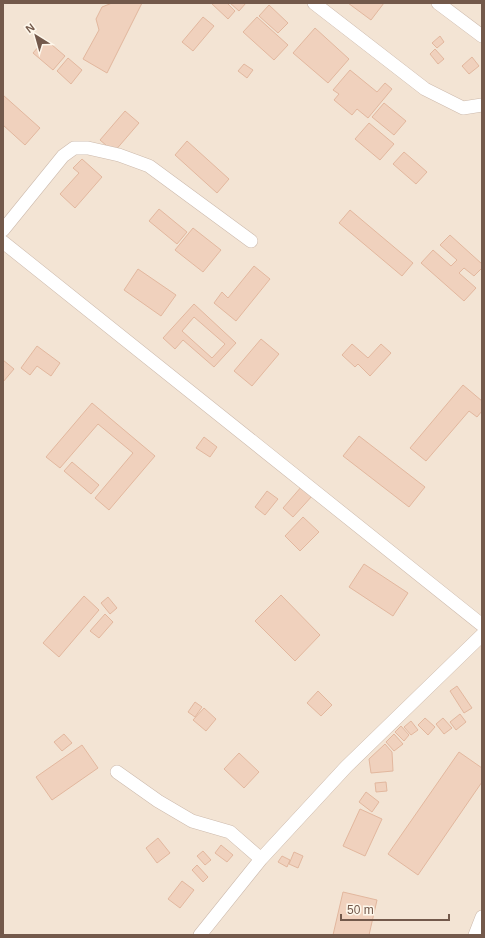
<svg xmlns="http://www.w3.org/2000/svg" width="485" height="938" font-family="Helvetica,sans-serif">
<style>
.residential{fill:#f3e4d4}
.building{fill:#f0d1bd;stroke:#e2b79e;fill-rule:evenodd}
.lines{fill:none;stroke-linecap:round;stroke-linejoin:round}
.street-casing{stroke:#cdbaac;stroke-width:14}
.street{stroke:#fff;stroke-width:13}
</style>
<rect width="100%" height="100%" fill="#fbf2e5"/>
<!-- residential -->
<path class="residential" d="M3,3H482V935H3Z"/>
<!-- building -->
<path class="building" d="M112,3H142L107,73L83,59L99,30L96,19L102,7Z
M211,3H227L235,11L228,19Z
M230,3H246L239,11Z
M348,3H384L371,20Z
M269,5L288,23L278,33L259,16Z
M203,17L214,26L193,51L182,42Z
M257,17L288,45L274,60L243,32Z
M315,28L349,59L328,83L293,53Z
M440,36L444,42L437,48L432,43Z
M45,39L65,56L53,70L33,53Z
M435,49L444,59L438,64L430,54Z
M472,57L479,66L469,74L462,66Z
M68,58L82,70L71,84L57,71Z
M244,64L253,70L247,78L238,71Z
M350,70L377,92L385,83L392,89L368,118L357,109L352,115L334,100L339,94L333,90Z
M3,95L40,128L25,145L3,125Z
M384,103L406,121L394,135L372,117Z
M125,111L139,123L114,152L100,140Z
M369,123L394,144L380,160L355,139Z
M187,141L229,179L217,193L175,155Z
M404,152L427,172L416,184L393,164Z
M82,159L102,177L75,208L60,194L79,173L73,168Z
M159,209L187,232L177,244L149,221Z
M350,210L413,263L402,276L339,223Z
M193,228L221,250L203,272L175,250Z
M450,235L482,264V268L474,276L464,268L459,273L476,288L464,301L421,263L433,250L451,266L457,260L440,245Z
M254,266L270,279L236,321L214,303L222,292L228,298Z
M138,269L176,295L161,316L124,290Z
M194,304L236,343L214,367L183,340L175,349L163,338ZM194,317L225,344L212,358L182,331Z
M261,339L279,354L252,386L234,371Z
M352,344L368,358L381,344L391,353L370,376L358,364L355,367L342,355Z
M37,346L60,363L51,376L37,366L30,375L21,368Z
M3,360L14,369L3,382Z
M463,385L482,401V411L477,417L469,411L426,461L410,448Z
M92,403L155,456L109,510L95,498L133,453L98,424L60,468L46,457Z
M359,436L425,487L409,507L343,456Z
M204,437L217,447L210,457L196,448Z
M72,462L99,485L91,494L64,471Z
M302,486L313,495L293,517L283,508Z
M267,491L278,499L265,515L255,507Z
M303,517L319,532L300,551L285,536Z
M364,564L408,593L393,616L349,587Z
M281,595L320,635L295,661L255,621Z
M84,596L99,610L59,657L43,643Z
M108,597L117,608L110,614L101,603Z
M105,614L113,622L99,638L90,631Z
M457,686L472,708L464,713L450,691Z
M318,691L332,705L321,716L307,703Z
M195,702L202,707L195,717L188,712Z
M204,708L216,719L206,731L193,720Z
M460,714L466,722L456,730L450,722Z
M425,718L435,727L428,735L418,725Z
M443,718L452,728L444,734L436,724Z
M411,721L418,730L411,735L404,727Z
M401,726L409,735L404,741L395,732Z
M64,734L72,743L62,751L54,742Z
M394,734L403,744L394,751L386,742Z
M385,744L392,752L393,771L371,773L369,759Z
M82,745L98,768L52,800L36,777Z
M459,752L482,768V782L418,875L388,854Z
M239,753L259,772L244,788L224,769Z
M386,782L387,791L376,792L375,783Z
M366,792L379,802L372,812L359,802Z
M360,809L382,819L365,856L343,846Z
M158,838L170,853L157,863L146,848Z
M221,845L233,855L227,862L215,853Z
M203,851L211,860L205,865L197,856Z
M294,852L303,856L298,868L289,864Z
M282,856L290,860L287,867L278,862Z
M197,865L208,877L203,882L192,870Z
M182,881L194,890L180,908L168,899Z
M343,892L377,900L369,935H333Z"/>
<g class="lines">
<defs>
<path id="street" d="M314,3L425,89L463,108L482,105
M438,3L482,36
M3,230L63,156L74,148H88L119,155L149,166L251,241
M3,242L482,625
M117,772L158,801L192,821L230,832L261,859
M200,935L261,859L346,767L482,635
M475,935L482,917"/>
</defs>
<!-- street casing -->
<use href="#street" class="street-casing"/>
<!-- street -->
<use href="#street" class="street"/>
</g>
<!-- border -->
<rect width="485" height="938" fill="none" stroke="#73594b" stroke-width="8"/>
<!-- north arrow -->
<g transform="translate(36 36) rotate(323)" stroke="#fef7eb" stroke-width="3" paint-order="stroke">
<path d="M0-3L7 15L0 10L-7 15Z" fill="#73594b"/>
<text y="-6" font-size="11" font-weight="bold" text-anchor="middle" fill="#73594b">N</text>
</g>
<!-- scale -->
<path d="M341 914v6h108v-6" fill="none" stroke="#73594b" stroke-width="2"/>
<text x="347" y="914" font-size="12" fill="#73594b" stroke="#fef7eb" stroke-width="3" paint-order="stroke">50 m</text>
</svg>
